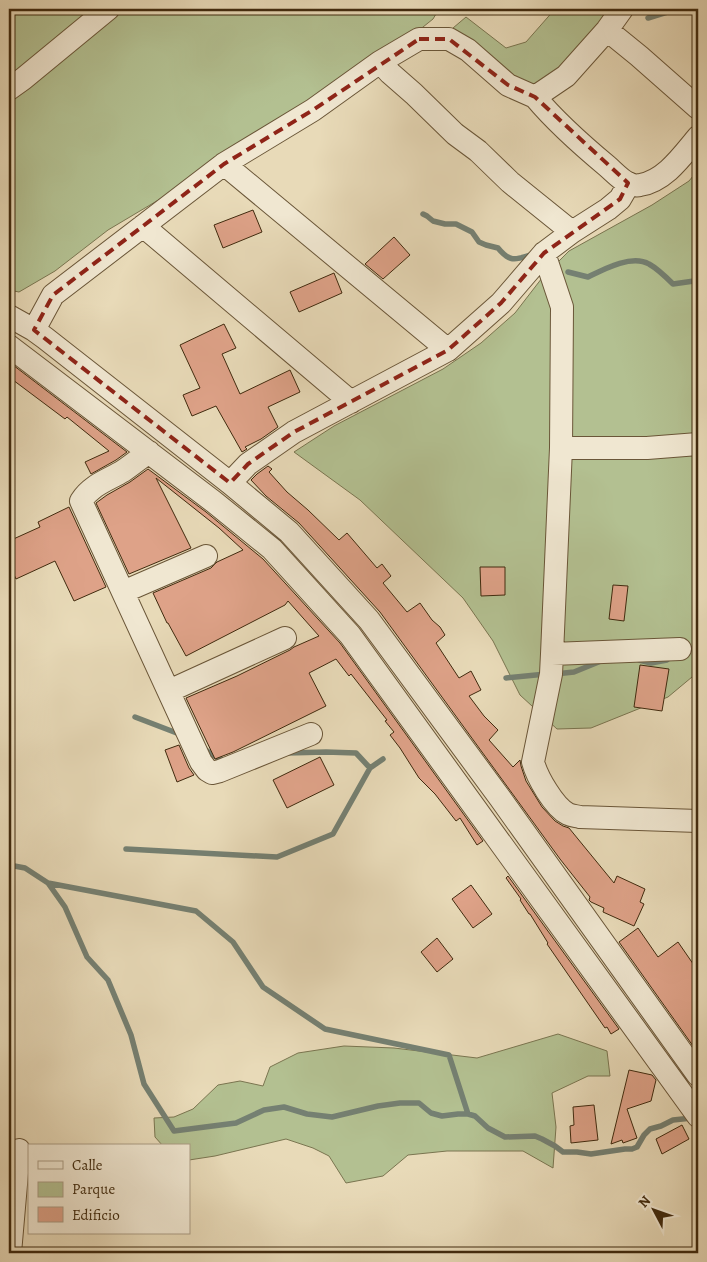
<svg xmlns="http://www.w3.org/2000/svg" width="707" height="1262" font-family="Alegreya,serif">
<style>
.green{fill:#b3c091;stroke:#7a7550}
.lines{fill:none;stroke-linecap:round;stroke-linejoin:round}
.stream{stroke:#758072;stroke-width:5.5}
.building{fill:#dea288;stroke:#402a0e}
.minor-casing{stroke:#6a5638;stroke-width:24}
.path{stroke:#402a0e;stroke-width:3;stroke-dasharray:1 2.5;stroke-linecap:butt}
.minor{stroke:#f0e7d1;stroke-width:22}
.marked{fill:none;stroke:#8f2418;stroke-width:4;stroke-dasharray:10 6;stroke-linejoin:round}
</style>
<rect width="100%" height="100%" fill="#e8dab8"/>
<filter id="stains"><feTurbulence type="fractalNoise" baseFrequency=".004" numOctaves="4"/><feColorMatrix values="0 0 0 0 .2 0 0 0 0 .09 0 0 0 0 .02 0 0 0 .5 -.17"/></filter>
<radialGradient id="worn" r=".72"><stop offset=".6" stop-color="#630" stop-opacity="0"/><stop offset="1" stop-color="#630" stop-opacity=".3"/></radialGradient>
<!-- green -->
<path class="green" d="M9,9H439L433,19L418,31L192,180L108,230L55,271L19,292L9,290Z
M555,9H615L589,42L536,87L522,88L453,28L466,17L506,48L526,42Z
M698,170V672L668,697L591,728L557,729L520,695L493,641L463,598L360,500L294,452L334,426L443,369L481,343L515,313L542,278L569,251L652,205L689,181Z
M558,1034L607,1051L610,1076H588L552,1093L556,1127L553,1168L523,1151H447L408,1155L383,1176L346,1183L329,1156L313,1148L286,1139L215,1156L189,1160V1146H163L155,1137L154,1118L174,1117L193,1109L218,1085L240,1081L263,1086L270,1067L298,1053L344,1046L394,1048L477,1058Z"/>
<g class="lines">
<!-- stream -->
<path class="stream" d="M648,18L677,9
M423,214L427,216L433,221L445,224H456L472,232L479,242L486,245L498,248C511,264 517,259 534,254
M568,272L588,277C604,269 632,254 649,264C658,269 666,277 673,284L694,281L698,279
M684,650L686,649L698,648
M639,660L651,663L667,660
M555,674L574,672L601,661
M506,678L546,674
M135,717L182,735
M206,750C212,755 219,760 226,760
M287,753L326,752L356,753L370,768L383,759
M126,849L277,857L333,834L370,768
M9,865L25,868L48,883L65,907L87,957L108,980L131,1035L144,1084L174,1131L236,1123L264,1110L284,1107L307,1114L332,1117L378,1106L400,1103H419L431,1113L442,1116L458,1114H468L475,1116L488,1128L505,1137L535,1136L542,1139L555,1146L563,1152H577L591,1154L625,1149H632L637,1147L644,1135L650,1129L661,1126L673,1120L692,1118
M48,883L196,911L233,942L263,987L325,1029L449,1055L468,1114"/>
</g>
<!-- building -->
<path class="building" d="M253,210L262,232L223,248L214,225Z
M394,237L410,255L383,279L365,264Z
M334,273L342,293L299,312L290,292Z
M224,324L236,348L222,354L240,394L290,370L300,392L268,407L278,427L261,439L245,447L247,449L242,452L216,406L192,416L183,395L200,388L180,345Z
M9,362L127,452L116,460L91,474L85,462L109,451L67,417L65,419L9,377Z
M268,466L272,469L269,472L287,492L308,510L339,540L347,533L377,568L382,564L391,576L383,583L407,612L420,603L432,620L440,627L445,635L436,643L459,678L471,671L481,690L469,696L484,716L498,730L489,740L513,767L520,760L521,766L526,781L542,807L555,821L563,826L569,828L614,883L617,876L645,889L640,902L644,904L634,926L603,912L604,908L591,902L589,900L590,897L560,859L380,612L299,523L266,496L251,480L257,474Z
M148,469L206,512L263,559L340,643L483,841L477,845L460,818L456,821L435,794L419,778L400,748L390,735L394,732L385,721L387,720L351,674L349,676L336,659L309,673L326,706L233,752L215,759L186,698L237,676L290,650L294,647L319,636L288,601L285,605L186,656L168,623H167L153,593L211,568L217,562L243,550L219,528L156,478L191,548L129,574L96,503L107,495L130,482Z
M69,507L106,587L74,601L55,561L16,579L9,564V541L40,527L38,522Z
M480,567H505V595L481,596Z
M613,585L628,586L624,621L609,619Z
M640,665L669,669L662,711L634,707Z
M179,745L189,768L194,775L177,782L165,750Z
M320,757L334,785L287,808L273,780Z
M508,876L619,1029L611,1034L607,1027L605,1028L547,944L548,943L530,914H529L520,900L521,899L506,878Z
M471,885L492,914L473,928L452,899Z
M638,928L658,957L678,942L698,971V1053L619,942Z
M437,938L453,959L437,972L421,952Z
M629,1070L652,1075L656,1080L651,1101L627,1109L637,1138L623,1143L622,1140L611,1144Z
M594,1105L598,1140L571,1143L570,1126L574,1125L573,1107Z
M682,1125L689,1139L662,1154L656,1139Z"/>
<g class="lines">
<defs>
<path id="minor" d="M607,30L639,56L698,108
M380,62L390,73L414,94L455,134L478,151L510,182L572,232
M9,89L23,79L108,9
M535,97C555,121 583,146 607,166C614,172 621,180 628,183C632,185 636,186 640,185C665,181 682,156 698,137
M224,164L448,350
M143,226L351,402
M544,253L562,307L561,448L552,654L551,674L533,762C537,777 554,807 568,814C572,816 576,816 580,817L698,821
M9,316L34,330L45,338L230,483L289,532L369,620L500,798L698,1075
M34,330L53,295L224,164L313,110L380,62L419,39H449L468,50L508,85L535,97L566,76L607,30L622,9
M9,346L214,502L272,549L350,635L698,1116
M561,448H647L698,444
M149,452C140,458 132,465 123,471C108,480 91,485 81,501L201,762L207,770L212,773L220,771L311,734
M230,483L248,464L294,432L448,350L501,303L544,253L572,232L608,209L620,199L627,187L628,183
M123,592L206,556
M552,654L680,649
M169,691L285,638
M10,1253L19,1150"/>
</defs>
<!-- minor casing -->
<use href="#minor" class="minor-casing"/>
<!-- path -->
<path class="path" d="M690,1253L698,1251"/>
<!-- minor -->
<use href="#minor" class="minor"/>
</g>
<!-- marked area -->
<path class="marked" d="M419,39H449L508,85L535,97L628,183L620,199L544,253L501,303L448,350L294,432L248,464L230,483L34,330L53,295L224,164L313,110Z"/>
<!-- margin -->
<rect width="707" height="1262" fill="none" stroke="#e8dab8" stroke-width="30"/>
<rect x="10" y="10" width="687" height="1242" fill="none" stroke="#402a0e" stroke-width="2.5"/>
<rect x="15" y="15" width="677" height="1232" fill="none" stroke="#402a0e"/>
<!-- legend -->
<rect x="28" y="1144" width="162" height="90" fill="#f0e7d1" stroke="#aa9b83"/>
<rect x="38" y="1161" width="25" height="8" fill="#f0e7d1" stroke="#aa9b83"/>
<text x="72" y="1170" font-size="15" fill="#402a0e">Calle</text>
<rect x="38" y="1182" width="25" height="15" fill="#b3c091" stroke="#aa9b83"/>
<text x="72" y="1194" font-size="15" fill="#402a0e">Parque</text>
<rect x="38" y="1207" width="25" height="15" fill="#dea288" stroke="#aa9b83"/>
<text x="72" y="1220" font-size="15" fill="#402a0e">Edificio</text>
<!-- north arrow -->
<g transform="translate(654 1210) rotate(311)" stroke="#f0e7d1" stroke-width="4" paint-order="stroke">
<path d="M0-4L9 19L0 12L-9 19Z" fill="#402a0e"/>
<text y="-8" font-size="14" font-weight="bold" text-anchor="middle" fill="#402a0e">N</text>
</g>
<rect width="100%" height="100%" filter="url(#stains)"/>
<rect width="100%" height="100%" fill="url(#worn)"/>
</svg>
